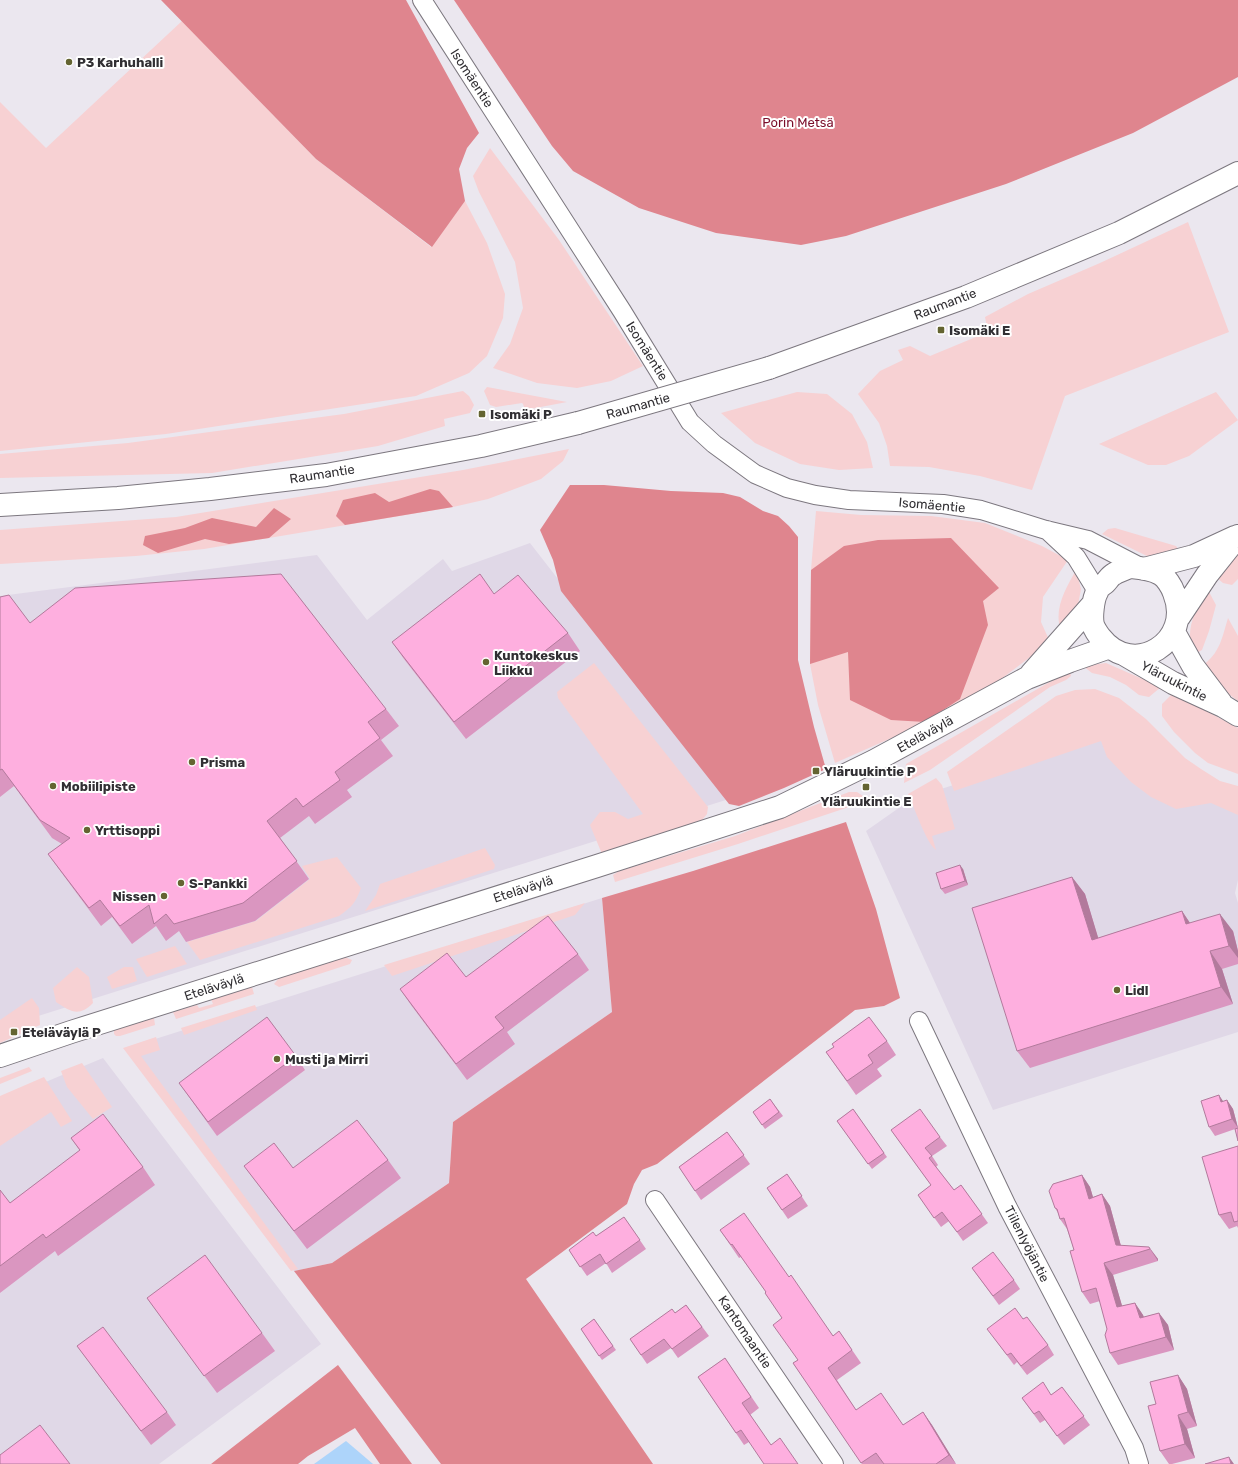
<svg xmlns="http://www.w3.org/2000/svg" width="1238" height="1464" font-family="Rubik,sans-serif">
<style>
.built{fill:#e0d8e7}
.green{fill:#f7d1d3}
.forest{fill:#df858e}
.water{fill:#add4fa}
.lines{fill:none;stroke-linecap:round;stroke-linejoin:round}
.minor-casing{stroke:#7c777f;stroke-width:20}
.secondary-casing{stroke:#7c777f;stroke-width:24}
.trunk-casing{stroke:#7c777f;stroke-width:24}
.minor{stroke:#fff;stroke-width:18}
.secondary{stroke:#fff;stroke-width:22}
.trunk{stroke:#fff;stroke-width:22}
.trunk-bridge-casing{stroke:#7c777f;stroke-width:24;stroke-linecap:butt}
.trunk-bridge{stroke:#fff;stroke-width:22}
.wall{fill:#da96c0}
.shaded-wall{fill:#b27a9c}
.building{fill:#feafdf;stroke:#b27a9c}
.poi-dot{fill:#646431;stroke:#fff;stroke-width:1.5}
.labels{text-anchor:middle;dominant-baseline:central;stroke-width:4;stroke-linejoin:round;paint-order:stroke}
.poi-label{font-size:13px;font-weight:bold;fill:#312f33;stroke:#fff;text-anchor:start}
.street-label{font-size:13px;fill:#312f33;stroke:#fff}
.park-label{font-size:13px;fill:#7b0e2a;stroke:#fff}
</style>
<rect width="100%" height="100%" fill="#ebe7ef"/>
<!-- built -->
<path class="built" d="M530,543L729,799L0,1028V596L317,555L367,620L443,559L452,571Z
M1099,738L1238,810V880L1235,893L1238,903V1032L993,1110L866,831L913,798Z
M602,898L612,1012L453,1122L449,1183L332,1263L294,1271L133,1046Z
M103,1058L321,1344L159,1464H0V1101Z"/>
<!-- green -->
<path class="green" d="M182,21L316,159L431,247L465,201L487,243L505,294L503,318L487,356L469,373L416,396L166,434L0,451V102L46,148Z
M490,148L559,240L643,366L611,381L577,388L537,383L493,368L510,344L523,308L515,262L479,192L473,176Z
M1188,222L1229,332L1065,396L1032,490L980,476L929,467L890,466L887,446L879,423L858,394L880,371L903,360L898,350L910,346L930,356L988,332L985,317L1028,294L1100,263Z
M487,387L567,402L525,410L523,404L522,403L496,407L490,405L484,391Z
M463,391L469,396L474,405L470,413L444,419L445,426L378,446L212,473L0,478V454L128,443L344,414Z
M797,392L827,394L852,414L867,442L873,468L839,470L800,464L755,443L721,413Z
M1216,392L1238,420L1189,456L1166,465H1148L1099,444Z
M569,449L563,461L541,479L488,499L453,507L204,549L136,556L0,564V530L176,517L463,470Z
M816,511L861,515L931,516L985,523L1042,546L1068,560L1043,597L1041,622L1050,642L992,686L923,724L835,763L818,705L810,664L811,570Z
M1115,528L1176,546L1181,553L1149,557L1102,534L1108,529Z
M1238,553V579L1232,585L1223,583L1217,578Z
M1076,570L1081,589L1078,605L1061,630C1053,610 1066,588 1076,570Z
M1208,590L1216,605L1209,631L1202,650L1195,654C1194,650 1191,644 1190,639C1189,621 1198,604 1208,590Z
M1228,618L1238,636V701L1226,692L1202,666C1220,653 1222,638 1228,618Z
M594,663L708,807L707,814L702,820L602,854L590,825L600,812H615L628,819L643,814L558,698L557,692Z
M1106,663L1161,687L1149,697L1139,695L1126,685L1110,677L1092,673L1083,666Z
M1070,672L1071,676L1066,680L1050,687L930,770L904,783L906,764L1048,683Z
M1095,689L1119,698L1146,719L1185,758L1201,769L1220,781L1238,786V815L1211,803L1176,809L1151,797L1131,782L1107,757L1101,741L954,791L947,772L1056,696L1075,690Z
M1173,693L1238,728V774L1208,763L1195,753L1174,732L1162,716V704Z
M936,778L942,785L955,829L932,836L936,850C926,843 914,806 908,794Z
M849,792H857L866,798L852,806L738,844L615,882L613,875L619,871L735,836Z
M485,848L495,865L494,869L365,911L376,895L380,884Z
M337,857L361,888C356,902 352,907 339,916L200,960L187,942L256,921L310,879L302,866Z
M585,903L575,915L392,976L384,965Z
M175,946L187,964L147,977L136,959Z
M345,957L352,960L350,964L279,987L274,984L279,978Z
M77,967L89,977L93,1003C79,1017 71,1012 56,1002L53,988Z
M124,967H133L137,981L112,989L107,977Z
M252,987L254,994L176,1019L173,1012L197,1005L199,1008L213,1004L211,999Z
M32,998L39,1008L40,1025L0,1043V1020Z
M255,1005L257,1010L184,1035L181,1028Z
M154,1018L155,1025L120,1036H116L114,1034V1030Z
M156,1037L160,1050L141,1056L298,1269L291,1271L123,1048Z
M82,1063L112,1107L93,1119L67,1087L61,1071Z
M29,1067L32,1071L0,1084V1078Z
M44,1077L72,1121L61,1127L51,1112L0,1146V1096Z"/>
<!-- forest -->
<path class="forest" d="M161,0H406L479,133L467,148L459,169L465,201L432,247L316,159Z
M454,0H1238V77L1133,133L1006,184L846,236L801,245L716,233L639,208L573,171L552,146Z
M570,485H604L671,491L723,493L740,497L763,511L778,516L789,526L798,537V660L814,727L826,769L784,788L739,806L729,804L561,591L553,560L540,530Z
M430,489L439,491L453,507L345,525L336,516L343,500L375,493L389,502Z
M274,508L291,519L269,538L229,544L205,539L158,553L143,545L145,536L185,528L212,518L256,527Z
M951,538L999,588L983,601L988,625L960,699L925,722L891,720L850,700L848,652L810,664L811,570L844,546L878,540Z
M846,822L876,909L900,998L884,1006L855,1010L657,1164L642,1170L634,1184L627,1204L526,1279L653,1464H441L294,1271L332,1263L449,1183L453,1122L612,1012L602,898L693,871Z
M338,1365L412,1464H380L355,1428L308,1456L298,1464H211Z"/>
<!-- water -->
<path class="water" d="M346,1441L373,1464H314Z"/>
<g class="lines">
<defs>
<path id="minor" d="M422,0L622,311L690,422L714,444L755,474L787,488L815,495L849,500L943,504L981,510L1046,530L1088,540L1144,569
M1047,530L1076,557L1097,591
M919,1021L1007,1206L1134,1448L1139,1464
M655,1200L834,1464"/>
<path id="secondary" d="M1130,567C1140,568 1152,569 1160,574C1166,577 1172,587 1174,593C1194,642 1133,679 1101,638C1098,635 1094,628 1093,625C1091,617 1093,599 1097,592C1098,588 1102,585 1105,583C1108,580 1110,576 1114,574C1119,571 1125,569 1130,567Z
M1144,569L1194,556L1235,537
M1179,617L1207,575L1238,536
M1174,632L1193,666L1221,703
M1125,655L1173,683L1223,706L1238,715
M1031,674L1093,604
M0,1056L71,1032L597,866L780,807L874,761L1027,678L1070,661L1110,647"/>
<path id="trunk" d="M769,368L966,297L1119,233L1238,173
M0,505L118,498L210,489L326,475L481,446L578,423"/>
</defs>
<!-- minor casing -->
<use href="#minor" class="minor-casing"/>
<!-- secondary casing -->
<use href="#secondary" class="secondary-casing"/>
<!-- trunk casing -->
<use href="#trunk" class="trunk-casing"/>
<!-- minor -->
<use href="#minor" class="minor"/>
<!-- secondary -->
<use href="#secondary" class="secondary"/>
<!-- trunk -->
<use href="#trunk" class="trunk"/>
<defs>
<path id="trunk-bridge" d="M578,423L769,368"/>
</defs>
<!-- trunk-bridge casing -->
<use href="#trunk-bridge" class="trunk-bridge-casing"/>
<!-- trunk-bridge -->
<use href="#trunk-bridge" class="trunk-bridge"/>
</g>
<!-- wall -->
<path class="wall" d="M494,594L568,633L580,651L466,739L404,659L392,642Z
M0,597L30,623L386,709L399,726L381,740L393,756L347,790L352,797L315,824L309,816L280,838L309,879L255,921L186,942L179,931L166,941L156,926L132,944L112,917L101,926L61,872L48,854L62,844L52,838L14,786L0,797Z
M963,869L968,885L945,894L941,889Z
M1072,877L1085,894L1098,938L1182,911L1190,923L1233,931L1238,951V964L1222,969L1233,1004L1030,1068L1017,1051Z
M578,954L589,970L507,1032L515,1044L467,1080L411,1005L400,989L466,977Z
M887,1041L896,1055L877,1069L882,1076L856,1095L826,1052Z
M296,1056L305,1070L217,1136L179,1083Z
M770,1099L783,1116L765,1129L753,1112Z
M1227,1100L1233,1109L1238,1128L1215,1136L1209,1127Z
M853,1109L887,1157L872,1169L837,1121Z
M891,1130L940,1137L947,1146L932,1156L938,1165L936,1167L954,1190L961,1185L988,1223L963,1241L949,1221L941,1227L918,1195L931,1185Z
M727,1132L750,1164L701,1200L679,1167Z
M71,1138L143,1167L155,1185L58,1256L55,1251L0,1293V1190L10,1203L80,1151Z
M1238,1146V1228L1237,1226L1229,1229L1219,1215Z
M388,1160L401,1178L307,1249L257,1183L244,1166L293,1168Z
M787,1174L808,1206L788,1219L767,1188Z
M1082,1175L1090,1187L1093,1197L1102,1194L1110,1206L1121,1246L1149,1247L1158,1259V1261L1113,1275L1122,1306L1135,1303L1143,1315L1144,1317L1159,1313L1168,1325L1174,1350L1118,1365L1110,1353L1107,1329L1100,1301L1090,1304L1082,1292L1074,1250L1067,1229L1060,1219L1058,1213L1055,1208Z
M624,1217L646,1249L612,1273L606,1263L587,1276L569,1250L596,1236Z
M720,1230L789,1277L833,1336L839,1331L861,1363L837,1380L856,1410L903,1425L923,1412L932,1425L956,1464H862L793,1363L798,1360L782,1318L766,1292L741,1257L739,1258Z
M972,1268L1014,1280L1020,1289L999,1305Z
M147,1298L262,1333L275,1351L217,1393Z
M686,1305L709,1336L678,1358L671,1348L647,1364L630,1339L675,1313Z
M594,1319L616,1350L602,1360L581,1329Z
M1023,1319L1048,1345L1054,1355L1027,1375L1017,1362L1014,1365L994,1338Z
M77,1346L167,1412L176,1425L151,1445Z
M725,1358L759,1408L750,1415L771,1445L798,1464L749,1442L744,1445L698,1377Z
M1178,1375L1187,1389L1197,1426L1187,1429L1195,1458L1172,1464H1169L1160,1451L1156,1404Z
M1062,1387L1090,1425L1064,1445L1045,1420L1040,1423L1022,1398L1051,1395Z"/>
<!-- shaded-wall -->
<path class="shaded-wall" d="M960,865L963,869L968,885L965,881Z
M1072,877L1085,894L1104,957L1092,940Z
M1182,911L1194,929L1186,924Z
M1220,914L1233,931L1238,951V958L1229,946Z
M1210,951L1222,969L1233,1004L1221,987Z
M1219,1095L1225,1104L1221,1102Z
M1227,1100L1233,1109L1238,1128L1232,1119Z
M1082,1175L1090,1187L1097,1211L1089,1199Z
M1102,1194L1110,1206L1124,1257L1116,1245Z
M1149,1247L1158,1259V1261L1150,1249Z
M1104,1263L1113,1275L1126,1319L1117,1307Z
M1135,1303L1143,1315L1148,1331L1140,1318Z
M1159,1313L1168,1325L1174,1350L1166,1337Z
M1178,1375L1187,1389L1197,1426L1188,1412Z
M923,1412L932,1425L956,1464L949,1455Z
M1178,1415L1187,1429L1195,1458L1185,1444Z
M1229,1457L1234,1464H1231Z"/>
<!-- building -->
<path class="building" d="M281,574L386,709L368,722L380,738L335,772L340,780L303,807L296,798L267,821L297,861L243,903L174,924L166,914L154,924L149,905L120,926L100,900L89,908L48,854L70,838L40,820L2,769L0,770V597L9,595L30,623L75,588Z
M480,574L494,594L518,575L568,633L454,722L392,642Z
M960,865L965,881L941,889L936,873Z
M1072,877L1092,940L1182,911L1186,924L1220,914L1229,946L1210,951L1221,987L1017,1051L972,908Z
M548,916L578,954L495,1017L504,1028L456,1064L400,989L447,953L466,977Z
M267,1017L296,1056L208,1122L179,1083Z
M869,1017L887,1041L868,1055L873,1063L847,1081L826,1052L834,1047L832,1044Z
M1219,1095L1221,1102L1227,1100L1232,1119L1209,1127L1201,1101Z
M770,1099L779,1112L762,1125L753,1112Z
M853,1109L884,1153L868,1164L837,1121Z
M920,1109L940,1137L925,1148L932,1156L929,1158L954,1190L961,1185L982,1214L957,1232L942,1212L934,1218L918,1195L931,1185L891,1130Z
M103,1114L143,1167L46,1238L43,1234L0,1266V1190L10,1203L80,1150L71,1138Z
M357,1120L388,1160L294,1231L244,1166L274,1143L293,1168Z
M1238,1128V1141L1235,1129Z
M727,1132L744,1155L695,1191L679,1167Z
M1238,1146V1221L1234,1222L1231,1212L1219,1215L1202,1157Z
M787,1174L802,1196L782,1210L767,1188Z
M1082,1175L1089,1199L1102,1194L1116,1245L1149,1247L1150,1249L1104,1263L1117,1307L1135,1303L1140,1318L1159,1313L1166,1337L1110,1353L1105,1335L1107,1329L1096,1288L1082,1292L1070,1251L1074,1250L1064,1218L1060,1219L1057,1209L1055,1208L1049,1191L1053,1184Z
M744,1213L789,1277L791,1275L833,1336L839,1331L852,1350L828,1368L856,1410L881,1393L903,1425L923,1412L949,1455L936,1464H884L876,1453L861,1463L793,1363L798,1360L773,1325L782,1318L765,1293L766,1292L732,1244L731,1245L720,1230Z
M624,1217L640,1240L606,1264L600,1254L580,1267L569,1250L593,1232L596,1236Z
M993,1252L1014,1280L993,1296L972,1268Z
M205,1255L262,1333L204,1376L147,1298Z
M686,1305L702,1327L672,1349L664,1339L641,1355L630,1339L672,1309L675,1313Z
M1015,1308L1023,1319L1027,1317L1048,1345L1021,1366L1011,1353L1007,1355L987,1329Z
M594,1319L613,1346L599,1356L581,1329Z
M103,1327L167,1412L141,1431L77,1346Z
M725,1358L751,1397L742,1403L771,1445L780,1438L798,1464H764L741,1430L736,1433L698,1377Z
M1178,1375L1188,1412L1178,1415L1185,1444L1160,1451L1148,1406L1156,1404L1150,1382Z
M1043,1382L1051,1395L1062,1387L1084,1416L1057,1436L1039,1411L1034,1414L1022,1398Z
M40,1425L70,1464H0V1455Z
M1229,1457L1231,1464H1205Z"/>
<!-- markers -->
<g class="poi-dot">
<circle cx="69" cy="62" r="4"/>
<rect x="937" y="326" width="8" height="8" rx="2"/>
<rect x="478" y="410" width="8" height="8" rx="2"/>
<circle cx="486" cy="662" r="4"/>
<circle cx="192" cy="762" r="4"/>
<rect x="812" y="767" width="8" height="8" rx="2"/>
<circle cx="53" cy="786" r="4"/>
<rect x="862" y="783" width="8" height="8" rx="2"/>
<circle cx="87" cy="830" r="4"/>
<circle cx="181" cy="883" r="4"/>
<circle cx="164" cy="896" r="4"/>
<circle cx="1117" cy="990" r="4"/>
<rect x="10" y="1028" width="8" height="8" rx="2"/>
<circle cx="277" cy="1059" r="4"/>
</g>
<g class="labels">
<!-- poi labels -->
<g class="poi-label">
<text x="77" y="62">P3 Karhuhalli</text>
<text x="949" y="330">Isomäki E</text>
<text x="490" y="414">Isomäki P</text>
<text x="494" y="655">Kuntokeskus<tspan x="494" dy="15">Liikku</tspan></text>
<text x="200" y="762">Prisma</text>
<text x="824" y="771">Yläruukintie P</text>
<text x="61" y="786">Mobiilipiste</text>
<text x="866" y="801" text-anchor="middle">Yläruukintie E</text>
<text x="95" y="830">Yrttisoppi</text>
<text x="189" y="883">S-Pankki</text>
<text x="156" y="896" text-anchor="end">Nissen</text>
<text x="1125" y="990">Lidl</text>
<text x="22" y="1032">Eteläväylä P</text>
<text x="285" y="1059">Musti ja Mirri</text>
</g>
<!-- street labels -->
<g class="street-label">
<text transform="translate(472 78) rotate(57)">Isomäentie</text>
<text transform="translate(945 304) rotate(-21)">Raumantie</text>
<text transform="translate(647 351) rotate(58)">Isomäentie</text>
<text transform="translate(638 406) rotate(-16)">Raumantie</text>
<text transform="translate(322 474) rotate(-9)">Raumantie</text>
<text transform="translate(932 505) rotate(5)">Isomäentie</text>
<text transform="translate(1174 681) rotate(27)">Yläruukintie</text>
<text transform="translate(925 734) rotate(-29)">Eteläväylä</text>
<text transform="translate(523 889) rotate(-18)">Eteläväylä</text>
<text transform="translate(214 987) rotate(-18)">Eteläväylä</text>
<text transform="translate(1027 1244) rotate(63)">Tiilenlyöjäntie</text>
<text transform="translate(745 1332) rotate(56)">Kantomaantie</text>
</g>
<!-- park labels -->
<g class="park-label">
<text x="798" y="122">Porin Metsä</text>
</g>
</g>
</svg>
